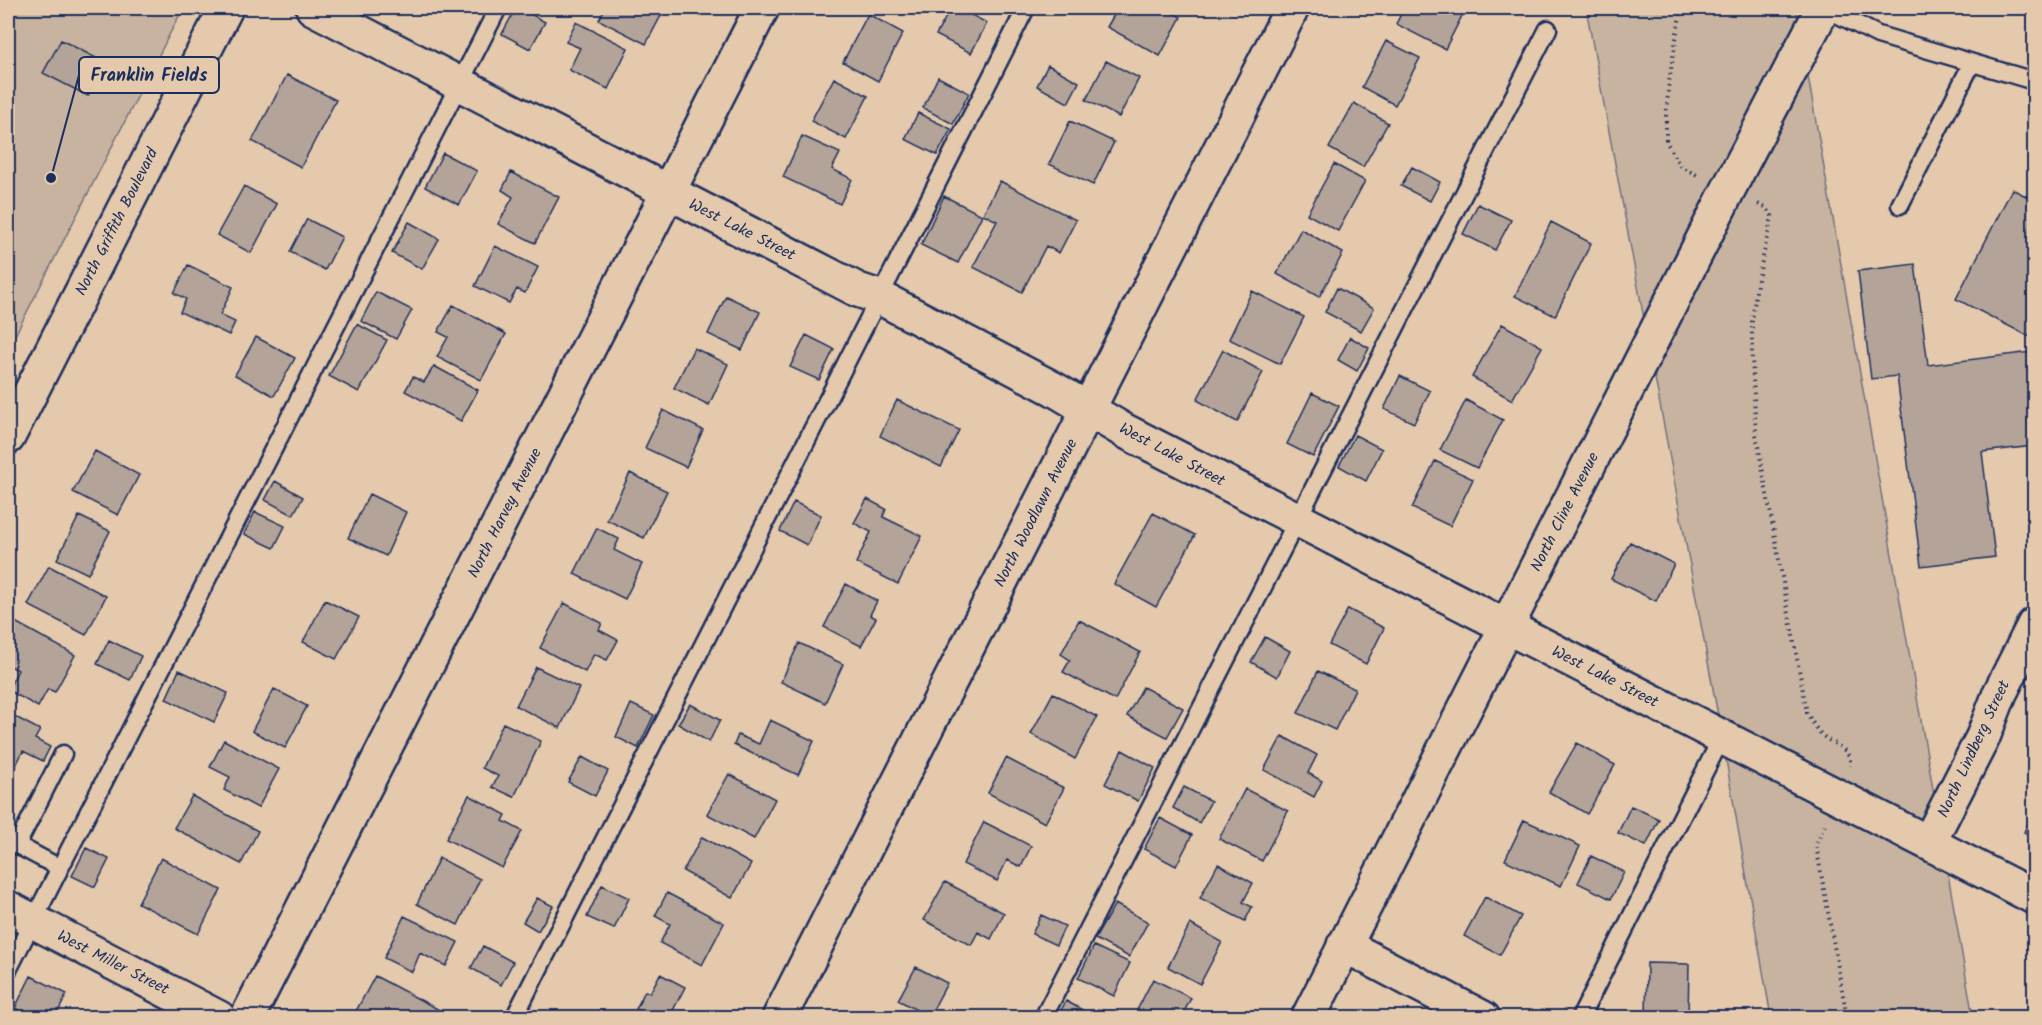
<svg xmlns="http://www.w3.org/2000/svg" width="2042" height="1025" font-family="Kalam,sans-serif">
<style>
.green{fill:#c8b3a0;stroke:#72717f;stroke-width:1.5}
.building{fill:#b3a398;stroke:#1b2f5e;stroke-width:1.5}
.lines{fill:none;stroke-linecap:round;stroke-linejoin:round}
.service-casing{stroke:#1b2f5e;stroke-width:21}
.minor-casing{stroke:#1b2f5e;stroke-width:38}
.tertiary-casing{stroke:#1b2f5e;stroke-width:38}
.path{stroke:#1b2f5e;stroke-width:4;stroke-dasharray:1.5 4.5;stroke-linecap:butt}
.service{stroke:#e5c9ac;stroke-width:16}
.minor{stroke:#e5c9ac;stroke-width:33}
.tertiary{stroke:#e5c9ac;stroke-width:33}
.labels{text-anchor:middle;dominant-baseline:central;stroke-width:6;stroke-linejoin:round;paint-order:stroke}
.street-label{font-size:16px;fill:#1b2f5e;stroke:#e5c9ac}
.leader{fill:none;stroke:#1b2f5e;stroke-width:2}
.callout-dot{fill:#1b2f5e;stroke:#e5c9ac;stroke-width:2}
.callout{fill:#e5c9ac;stroke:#1b2f5e;stroke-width:2}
.callout-label{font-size:18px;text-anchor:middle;font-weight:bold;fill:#1b2f5e}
</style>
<rect width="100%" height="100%" fill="#e5c9ac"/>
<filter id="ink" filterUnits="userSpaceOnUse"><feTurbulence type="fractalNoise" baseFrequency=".0167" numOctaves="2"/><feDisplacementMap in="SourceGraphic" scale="12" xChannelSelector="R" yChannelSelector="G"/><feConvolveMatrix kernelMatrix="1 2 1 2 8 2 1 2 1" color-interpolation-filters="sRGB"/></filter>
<g filter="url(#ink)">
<!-- green -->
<path class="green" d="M8,8H183L8,349Z
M1586,8H1796L1973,1017H1771L1722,737Z"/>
<!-- building -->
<path class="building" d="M516,8H520L545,22L530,49L502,34Z
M605,8H665L646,44L599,20Z
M951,8H958L987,23L971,53L936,35Z
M1118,8H1164L1181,17L1160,56L1107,27Z
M1404,8H1466L1445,49L1396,24Z
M868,14L903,33L878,81L843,62Z
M576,22L628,48L608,89L569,70L580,48L566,42Z
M61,40L106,63L88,96L43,73Z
M1386,41L1420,58L1395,105L1362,87Z
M1106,61L1139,78L1119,117L1086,100Z
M1048,65L1079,82L1068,103L1037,86Z
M287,75L336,100L301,167L252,141Z
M938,77L969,93L953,124L923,108Z
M834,78L868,96L846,139L811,121Z
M1354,103L1388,123L1363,167L1329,148Z
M918,113L951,129L937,155L905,139Z
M1070,121L1114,142L1093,185L1049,164Z
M802,136L840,153L832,169L852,179L840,204L783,177Z
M443,153L477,171L459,205L425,187Z
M1334,164L1365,181L1338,231L1307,214Z
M1412,167L1440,182L1430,201L1401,186Z
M511,172L559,197L535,243L498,224L513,197L502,190Z
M1000,181L1076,220L1059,253L1046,246L1022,292L973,267L997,221L983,214Z
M244,186L277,204L251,253L217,235Z
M2012,189L2034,200V339L1956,299Z
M944,196L982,215L958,263L921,245Z
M1478,204L1511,220L1495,250L1463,234Z
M307,219L342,237L325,270L290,252Z
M409,222L439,239L422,269L392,253Z
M1551,222L1591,243L1555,316L1515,296Z
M1301,229L1343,253L1319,297L1277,274Z
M495,246L538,267L525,293L517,289L509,303L475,286Z
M1915,264L1928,365L2031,352L2034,383V446L1982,452L1995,557L1921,566L1897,376L1871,379L1858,271Z
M188,265L233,287L220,315L235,322L229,335L180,312L186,299L174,293Z
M1337,288L1374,308L1361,331L1325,312Z
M1252,291L1304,317L1280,364L1229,339Z
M376,292L412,310L396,339L361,321Z
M726,296L760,312L742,350L708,334Z
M453,305L506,334L481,380L437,357L448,337L438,332Z
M357,324L387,340L359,392L329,376Z
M1502,324L1542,347L1512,400L1472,377Z
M806,335L834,349L819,380L790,367Z
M256,337L295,358L274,396L235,375Z
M1350,337L1369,348L1357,371L1338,360Z
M694,348L728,364L709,405L674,388Z
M1223,350L1263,372L1237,422L1197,400Z
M434,366L478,390L461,421L405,391L413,377L424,382Z
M1400,376L1430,391L1414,423L1384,409Z
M1312,393L1339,406L1313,457L1287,444Z
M897,400L959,430L941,467L880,436Z
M1466,400L1503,420L1477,468L1440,450Z
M663,410L703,430L686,467L645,448Z
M1355,435L1382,449L1366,481L1339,466Z
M95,451L139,475L118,515L73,492Z
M1435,461L1473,479L1450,526L1412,508Z
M630,473L667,491L644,538L607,520Z
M275,481L303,497L293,515L265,500Z
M369,494L406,512L386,556L348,538Z
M867,499L886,509L883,517L922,536L898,584L856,563L871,532L854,523Z
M794,502L821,515L807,545L780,531Z
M255,512L285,526L274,548L244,534Z
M1153,513L1195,535L1156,607L1114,584Z
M79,516L110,531L88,574L57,559Z
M597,528L619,539L614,550L642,564L625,599L574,574Z
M1630,542L1674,564L1656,601L1611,579Z
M49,566L106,596L86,635L28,605Z
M846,584L877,601L870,615L876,618L861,646L824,627Z
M325,600L359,617L336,659L303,642Z
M564,603L602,623L599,630L618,640L607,660L594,654L585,672L540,648Z
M1348,609L1384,628L1366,664L1329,645Z
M8,618L75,655L55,692L48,689L38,707L8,690L18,670L8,665Z
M1079,620L1140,652L1115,700L1063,672L1070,660L1061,654Z
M1265,637L1290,651L1277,677L1251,662Z
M109,640L141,656L130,680L97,664Z
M799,643L843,664L825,703L781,682Z
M536,667L579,688L560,728L516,706Z
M179,670L228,693L214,722L166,699Z
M1318,671L1355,689L1335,730L1298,713Z
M1143,687L1183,708L1167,737L1127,716Z
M274,689L307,706L285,748L252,731Z
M1053,693L1097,717L1075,759L1031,734Z
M631,704L654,715L638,748L616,737Z
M690,704L720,720L709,742L678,724Z
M8,713L40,730L35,739L50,747L43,761L23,751L8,782Z
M770,720L814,741L798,775L734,745L738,735L759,744Z
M503,723L541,741L514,797L492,787L498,776L482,768Z
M1282,736L1317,755L1308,773L1322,781L1314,797L1264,770Z
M224,740L279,769L258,808L224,790L230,777L210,767Z
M1577,743L1615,765L1587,814L1549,792Z
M1122,750L1155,768L1138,801L1105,784Z
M582,757L608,771L595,796L568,782Z
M1006,758L1064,788L1045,823L988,793Z
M729,774L775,799L754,839L707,814Z
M1184,787L1211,801L1199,823L1173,808Z
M1245,789L1288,811L1262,861L1219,839Z
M469,795L506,815L503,821L522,831L502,868L446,839Z
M192,796L258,831L241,864L174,828Z
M1631,806L1659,819L1646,846L1618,833Z
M2034,810V838L2024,832Z
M1160,818L1192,835L1176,866L1144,849Z
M1524,820L1580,846L1561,886L1505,860Z
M984,822L1031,846L1021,867L1007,860L997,881L963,864Z
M702,837L751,864L732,898L683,871Z
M86,848L109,859L95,887L72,876Z
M1591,856L1624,872L1611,899L1578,883Z
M161,858L221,890L198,934L138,903Z
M439,858L480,879L458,925L417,904Z
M1218,864L1253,883L1243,902L1252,907L1245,921L1200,898Z
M945,882L1004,913L991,939L978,932L971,945L924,920Z
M602,885L629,898L614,929L587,917Z
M667,893L724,923L702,965L660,943L670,924L655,916Z
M1485,897L1521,916L1500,955L1464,936Z
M537,898L553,906L538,931L523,922Z
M1115,904L1148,922L1129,957L1095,939Z
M1041,915L1065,926L1056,945L1032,934Z
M404,916L458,942L446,966L420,953L412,972L384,958Z
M1190,924L1222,942L1200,984L1168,967Z
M483,946L513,962L501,985L471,968Z
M1094,946L1130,963L1114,996L1078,978Z
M1647,963L1689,964L1688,1018H1646Z
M916,967L947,983L929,1017L898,1000Z
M660,974L685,987L669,1018H653L636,1009L645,991L650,993Z
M31,976L67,994L55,1018H35L15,1008Z
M375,976L451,1016L450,1018H364L355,1013Z
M1153,979L1191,998L1181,1018H1133Z
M1066,1001L1097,1018H1057Z"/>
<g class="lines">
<defs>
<path id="service" d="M1825,8L1878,35L2034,81
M1900,205L1972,63
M60,868L17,845L63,754
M8,970L498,8
M514,1018L1026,8
M1043,1018L1548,29
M1580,1018L1722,737"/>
<path id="minor" d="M313,8L858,290L879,297L1054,389L1123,430L2034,897
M8,437L226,8
M1929,842L1983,737L2000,693L2034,625
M8,908L219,1018
M1344,945L1483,1018
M247,1018L762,8
M779,1018L1292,8"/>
<path id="tertiary" d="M1308,1018L1728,190L1823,8"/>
</defs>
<!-- service casing -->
<use href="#service" class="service-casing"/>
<!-- minor casing -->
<use href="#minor" class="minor-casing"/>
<!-- tertiary casing -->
<use href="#tertiary" class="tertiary-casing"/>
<!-- path -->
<path class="path" d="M1681,8L1669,82L1666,116V141L1680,166L1699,176
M1758,204L1766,207L1772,216L1757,284L1752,321V357L1756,434L1807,713C1812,722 1818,733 1827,739C1837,746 1852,750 1850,766
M1825,825L1816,845L1847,1018"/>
<!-- service -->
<use href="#service" class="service"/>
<!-- minor -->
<use href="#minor" class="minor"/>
<!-- tertiary -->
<use href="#tertiary" class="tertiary"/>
</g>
</g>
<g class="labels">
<!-- street labels -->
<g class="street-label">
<text transform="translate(117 222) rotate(-63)">North Griffith Boulevard</text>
<text transform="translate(742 230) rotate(27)">West Lake Street</text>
<text transform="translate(1172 455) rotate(28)">West Lake Street</text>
<text transform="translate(1565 512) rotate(-63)">North Cline Avenue</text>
<text transform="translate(505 513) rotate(-63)">North Harvey Avenue</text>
<text transform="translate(1036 513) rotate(-63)">North Woodlawn Avenue</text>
<text transform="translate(1605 677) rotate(27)">West Lake Street</text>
<text transform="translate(1974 749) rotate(-65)">North Lindberg Street</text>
<text transform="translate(113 963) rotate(27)">West Miller Street</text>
</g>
</g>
<!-- callouts -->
<path class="leader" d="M51 178L79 75"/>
<circle class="callout-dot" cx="51" cy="178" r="6"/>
<rect class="callout" x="79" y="57" width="140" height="36" rx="6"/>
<g class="callout-label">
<text x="149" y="81">Franklin Fields</text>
</g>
<!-- margin -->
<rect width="2042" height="1025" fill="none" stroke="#e5c9ac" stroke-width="30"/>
<rect x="15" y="15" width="2012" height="995" fill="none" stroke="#1b2f5e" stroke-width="2" filter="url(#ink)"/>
</svg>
